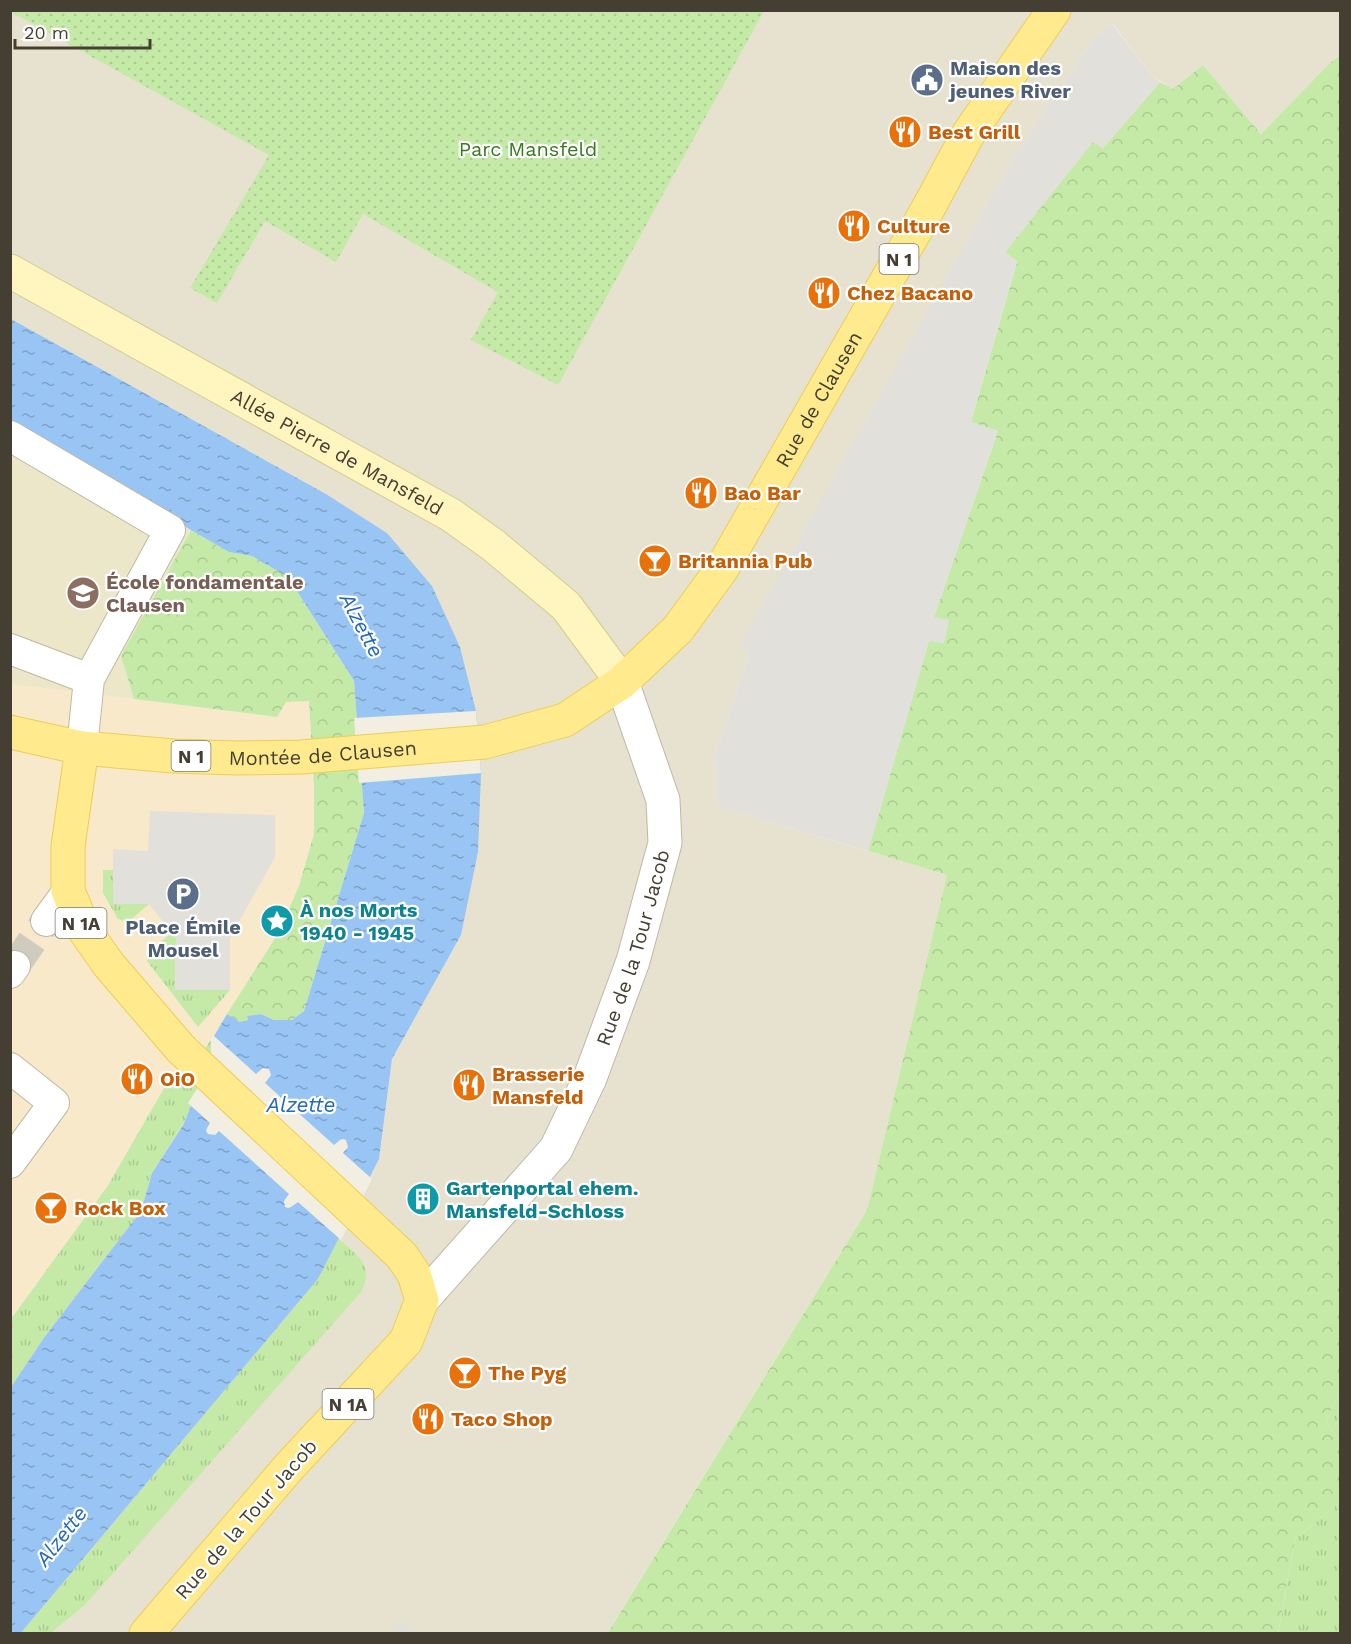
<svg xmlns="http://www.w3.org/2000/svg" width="1351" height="1644" font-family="'Work Sans',sans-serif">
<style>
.residential{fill:#e7e2cf}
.commercial{fill:#f7e9ca}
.education{fill:#ede7ca}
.grass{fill:url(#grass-tufts)}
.forest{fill:url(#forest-crowns)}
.park{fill:url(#park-dots)}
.parking{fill:#e2e0db}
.water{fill:url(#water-ripples)}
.pier{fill:#f2efe2}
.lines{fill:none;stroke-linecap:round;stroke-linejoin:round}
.pedestrian-tunnel{stroke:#cfccbf;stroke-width:30;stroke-dasharray:30 15;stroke-linecap:butt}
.pedestrian-casing{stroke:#beb8a4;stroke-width:32}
.minor-casing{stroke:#beb8a4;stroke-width:35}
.secondary-casing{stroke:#d5ca8e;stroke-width:35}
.primary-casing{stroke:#ebce57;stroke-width:35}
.pedestrian{stroke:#fff;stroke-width:30}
.minor{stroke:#fff;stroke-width:33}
.secondary{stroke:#fff6bf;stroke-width:33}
.primary{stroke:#ffeb8e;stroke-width:33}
.labels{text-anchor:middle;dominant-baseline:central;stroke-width:4.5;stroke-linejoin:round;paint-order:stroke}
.shield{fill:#fff;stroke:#7c7970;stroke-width:1.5}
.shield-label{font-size:18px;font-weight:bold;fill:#443f32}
.service-label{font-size:20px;font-weight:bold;fill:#4e5e75;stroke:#fff;text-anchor:start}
.food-label{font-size:20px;font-weight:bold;fill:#c56008;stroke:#fff;text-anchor:start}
.park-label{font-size:20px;fill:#3a7923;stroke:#fff}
.street-label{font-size:20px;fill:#443f32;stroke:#fff}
.education-label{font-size:20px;font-weight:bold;fill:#785e54;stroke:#fff;text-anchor:start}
.culture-label{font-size:20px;font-weight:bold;fill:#0d838f;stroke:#fff;text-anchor:start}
.water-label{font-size:21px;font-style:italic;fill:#256ab6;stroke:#fff}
</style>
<defs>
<pattern id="grass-tufts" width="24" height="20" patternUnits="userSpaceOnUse" patternTransform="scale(1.5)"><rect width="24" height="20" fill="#c5eaa7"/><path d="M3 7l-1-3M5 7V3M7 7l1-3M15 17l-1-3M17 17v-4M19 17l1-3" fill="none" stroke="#aaca90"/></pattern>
<pattern id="forest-crowns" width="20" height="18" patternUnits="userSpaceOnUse" patternTransform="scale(1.5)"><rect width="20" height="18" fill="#c5eaa7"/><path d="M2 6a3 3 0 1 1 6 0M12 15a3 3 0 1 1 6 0" fill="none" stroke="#aaca90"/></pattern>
<pattern id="park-dots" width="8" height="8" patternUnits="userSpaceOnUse" patternTransform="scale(1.5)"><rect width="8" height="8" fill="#c5eaa7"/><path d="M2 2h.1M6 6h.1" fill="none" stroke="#aaca90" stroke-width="1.8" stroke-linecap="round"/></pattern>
<pattern id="water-ripples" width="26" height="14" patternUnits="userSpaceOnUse" patternTransform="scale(1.5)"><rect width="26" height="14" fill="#99c5f4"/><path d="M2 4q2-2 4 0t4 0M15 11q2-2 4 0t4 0" fill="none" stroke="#7ea1c6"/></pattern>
</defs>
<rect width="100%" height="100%" fill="#f2efe2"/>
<!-- residential -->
<path class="residential" d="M11,11H1340V55L1329,64L1261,134L1203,65L1173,89L1152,76L1113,24L1092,41L1013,159L972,232L749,656L716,753L717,806L947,875L867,1210L607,1633H51L85,1605L358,1256L338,1238L379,1159L392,1059L461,935L387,533L326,494L11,319Z"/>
<!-- commercial -->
<path class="commercial" d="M11,684L277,717L286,702L309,701L314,787V834L299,886L279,932L214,1035L180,1081L174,1089L167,1083L107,1187L11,1319Z"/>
<!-- education -->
<path class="education" d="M11,426L191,530L122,656L134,699L11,684Z"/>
<!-- grass -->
<path class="grass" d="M103,870H113V904H149L128,922L118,919L103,893Z
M171,933L176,938L175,990H230L198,1027L147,961L148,953Z
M214,1036V1068L191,1106L183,1124L152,1173L141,1211L43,1339L11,1387V1319L107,1187L167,1083L174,1089Z
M338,1238C357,1255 375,1265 361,1292L85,1605L51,1633L20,1634L318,1279Z
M1340,1391V1442L1326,1422Z
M1340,1502V1633L1278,1634L1295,1539Z"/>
<!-- forest -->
<path class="forest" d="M1340,55V1391L1326,1422L1340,1442V1502L1295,1539L1278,1633L607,1634L867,1210L947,875L868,851L929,640L944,643L934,617L998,431L971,422L1017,262L1005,252L1093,141L1103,148L1160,82L1173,89L1203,65L1261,134L1329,64Z
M191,530L229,552L252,556L288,577L354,681L364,813L304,1011L292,1020H274L261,1014L247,1016L248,1020L240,1022L227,1014L279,932L299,886L314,834V787L309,701L286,702L277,717L134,699L121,656Z"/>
<!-- park -->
<path class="park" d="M10,11L11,10L764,11L558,385L471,340L498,292L363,214L336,262L265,221L217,303L190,288L269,155L11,12Z"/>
<!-- parking -->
<path class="parking" d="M1112,24L1152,76L1160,82L1103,148L1093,142L1005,252L1017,261L971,422L998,431L934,617L949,620L944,643L929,641L868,851L717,806L716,753L749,656L741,643L1013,159L1092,41Z
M150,811L275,815V857L230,938V990H175L176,938L149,904H113V849L148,851Z
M400,1621L416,1633H389Z"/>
<!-- water -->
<path class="water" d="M11,319L326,494L387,533L432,586L460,647L476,711L481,773L478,852L461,935L392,1059L379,1159L318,1279L20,1634L10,1633L11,1387L43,1339L141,1211L152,1173L183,1125L191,1106L214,1068V1036L227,1014L240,1022L248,1020L247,1016L261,1014L274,1020H292L304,1011L364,813L354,681L288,577L252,556L229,552L11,426Z"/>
<!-- pier -->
<path class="pier" d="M476,711L481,773L359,783L354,718Z
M214,1036L256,1074L263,1068L269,1069L271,1075L265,1083L334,1145L340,1140L343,1139L346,1140L348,1147L343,1153L372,1179L341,1240L298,1202L291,1207L288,1208L285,1207L284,1201L289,1194L219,1131L215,1135L208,1134L206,1131L207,1128L210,1123L188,1103L211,1067V1039Z"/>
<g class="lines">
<!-- pedestrian-tunnel -->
<path class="pedestrian-tunnel" d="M15,966L46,921"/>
<defs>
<path id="pedestrian" d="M10,436L170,530L89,679L10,649
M82,748L89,679
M46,921L68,891
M10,973L15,966
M10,1068L54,1103L10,1163"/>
<g id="minor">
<path id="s1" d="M422,1300L556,1149L590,1078L633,961L665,843L663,800L622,682"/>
</g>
<g id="secondary">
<path id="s2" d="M10,271L451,515L493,545L566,606L622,682"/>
</g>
<g id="primary">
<path id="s3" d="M10,732L82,748L173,756L238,758L301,757L485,742L565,720L622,682L678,629L721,570L930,205L967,136L1054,10"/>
<path d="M82,748L68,846V891L85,931L109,965L181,1049L402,1256L414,1274L422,1300L406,1341L289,1467L146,1634"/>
</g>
</defs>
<!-- pedestrian casing -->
<use href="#pedestrian" class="pedestrian-casing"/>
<!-- minor casing -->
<use href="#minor" class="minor-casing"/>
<!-- secondary casing -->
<use href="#secondary" class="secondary-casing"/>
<!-- primary casing -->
<use href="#primary" class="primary-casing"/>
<!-- pedestrian -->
<use href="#pedestrian" class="pedestrian"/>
<!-- minor -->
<use href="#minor" class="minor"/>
<!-- secondary -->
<use href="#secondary" class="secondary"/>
<!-- primary -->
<use href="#primary" class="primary"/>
</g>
<!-- icons -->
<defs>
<symbol id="civic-disc" viewBox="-11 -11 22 22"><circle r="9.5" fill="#5c6f8a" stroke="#fff"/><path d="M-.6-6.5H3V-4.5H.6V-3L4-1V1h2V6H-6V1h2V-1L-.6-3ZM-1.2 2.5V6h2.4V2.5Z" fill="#fff"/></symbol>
<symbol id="restaurant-disc" viewBox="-11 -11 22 22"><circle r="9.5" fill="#e8710a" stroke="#fff"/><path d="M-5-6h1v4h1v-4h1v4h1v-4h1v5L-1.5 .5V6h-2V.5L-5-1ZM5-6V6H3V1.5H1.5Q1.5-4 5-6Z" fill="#fff"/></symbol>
<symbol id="bar-disc" viewBox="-11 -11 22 22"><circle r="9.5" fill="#e8710a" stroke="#fff"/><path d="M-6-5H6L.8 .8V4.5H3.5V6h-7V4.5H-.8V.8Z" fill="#fff"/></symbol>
<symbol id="school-disc" viewBox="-11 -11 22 22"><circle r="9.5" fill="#8d6e63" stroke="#fff"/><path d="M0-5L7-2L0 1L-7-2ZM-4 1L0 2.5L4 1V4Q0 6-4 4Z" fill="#fff"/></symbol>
<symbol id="parking-disc" viewBox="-11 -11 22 22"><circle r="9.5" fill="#5c6f8a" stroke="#fff"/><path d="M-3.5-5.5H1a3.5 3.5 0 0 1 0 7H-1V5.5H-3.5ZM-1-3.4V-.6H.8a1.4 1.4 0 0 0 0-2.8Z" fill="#fff"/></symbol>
<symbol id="sight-disc" viewBox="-11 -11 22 22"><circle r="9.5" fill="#0f9aa8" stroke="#fff"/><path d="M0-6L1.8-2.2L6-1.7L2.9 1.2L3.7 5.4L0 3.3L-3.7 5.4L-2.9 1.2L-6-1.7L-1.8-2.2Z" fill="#fff"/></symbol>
<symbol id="building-disc" viewBox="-11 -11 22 22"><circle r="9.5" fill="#0f9aa8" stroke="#fff"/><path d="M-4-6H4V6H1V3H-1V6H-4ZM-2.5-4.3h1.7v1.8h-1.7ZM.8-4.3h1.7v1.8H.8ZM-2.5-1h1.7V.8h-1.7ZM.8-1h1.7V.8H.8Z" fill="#fff"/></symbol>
</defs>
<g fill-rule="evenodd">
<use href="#civic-disc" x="908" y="61" width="38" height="38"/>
<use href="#restaurant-disc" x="886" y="113" width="38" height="38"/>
<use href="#restaurant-disc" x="835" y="207" width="38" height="38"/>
<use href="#restaurant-disc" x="805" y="274" width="38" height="38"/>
<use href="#restaurant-disc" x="682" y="474" width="38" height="38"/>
<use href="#bar-disc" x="636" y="542" width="38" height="38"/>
<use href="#school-disc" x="64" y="574" width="38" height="38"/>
<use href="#parking-disc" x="164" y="875" width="38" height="38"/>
<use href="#sight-disc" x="258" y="902" width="38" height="38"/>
<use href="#restaurant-disc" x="118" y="1060" width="38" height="38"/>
<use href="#restaurant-disc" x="450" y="1066" width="38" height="38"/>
<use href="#building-disc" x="404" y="1180" width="38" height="38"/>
<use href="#bar-disc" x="32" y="1189" width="38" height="38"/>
<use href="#bar-disc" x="446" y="1354" width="38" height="38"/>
<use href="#restaurant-disc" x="409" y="1400" width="38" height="38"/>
</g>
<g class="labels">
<!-- shield labels -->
<g class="shield">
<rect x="879.5" y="244" width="39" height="30" rx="4.5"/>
<rect x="171.5" y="741" width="39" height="30" rx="4.5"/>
<rect x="55.5" y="908" width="51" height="30" rx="4.5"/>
<rect x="322.5" y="1389" width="51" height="30" rx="4.5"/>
</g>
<g class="shield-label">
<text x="899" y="259">N 1</text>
<text x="191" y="756">N 1</text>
<text x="81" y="923">N 1A</text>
<text x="348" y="1404">N 1A</text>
</g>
<!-- service labels -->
<g class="service-label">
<text x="950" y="68">Maison des<tspan x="950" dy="23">jeunes River</tspan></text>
<text x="183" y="927" text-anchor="middle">Place Émile<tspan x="183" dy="23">Mousel</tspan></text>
</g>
<!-- food labels -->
<g class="food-label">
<text x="928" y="132">Best Grill</text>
<text x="877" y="226">Culture</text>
<text x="847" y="293">Chez Bacano</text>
<text x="724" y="493">Bao Bar</text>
<text x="678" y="561">Britannia Pub</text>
<text x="492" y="1074">Brasserie<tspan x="492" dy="23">Mansfeld</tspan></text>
<text x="160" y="1079">OiO</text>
<text x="74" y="1208">Rock Box</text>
<text x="488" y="1373">The Pyg</text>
<text x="451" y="1419">Taco Shop</text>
</g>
<!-- park labels -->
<g class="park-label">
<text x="528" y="149">Parc Mansfeld</text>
</g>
<!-- street labels -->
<g class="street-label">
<text stroke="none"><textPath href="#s3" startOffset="976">Rue de Clausen</textPath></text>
<text stroke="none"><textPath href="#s2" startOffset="374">Allée Pierre de Mansfeld</textPath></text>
<text stroke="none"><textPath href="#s3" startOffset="315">Montée de Clausen</textPath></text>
<text stroke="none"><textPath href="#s1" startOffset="418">Rue de la Tour Jacob</textPath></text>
<text transform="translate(246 1519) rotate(-49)">Rue de la Tour Jacob</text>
</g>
<!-- education labels -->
<g class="education-label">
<text x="106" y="582">École fondamentale<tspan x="106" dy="23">Clausen</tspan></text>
</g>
<!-- culture labels -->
<g class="culture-label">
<text x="300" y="910">À nos Morts<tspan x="300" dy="23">1940 - 1945</tspan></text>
<text x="446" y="1188">Gartenportal ehem.<tspan x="446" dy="23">Mansfeld-Schloss</tspan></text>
</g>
<!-- water labels -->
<g class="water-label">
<text transform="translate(362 625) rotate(62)">Alzette</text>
<text x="301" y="1104">Alzette</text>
<text transform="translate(61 1536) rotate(-52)">Alzette</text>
</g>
</g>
<!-- border -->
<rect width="1351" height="1644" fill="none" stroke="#443f32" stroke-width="24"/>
<!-- scale -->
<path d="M15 39v9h135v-9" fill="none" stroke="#443f32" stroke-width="3"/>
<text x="24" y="39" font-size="18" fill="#443f32" stroke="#ffffff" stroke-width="4.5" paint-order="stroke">20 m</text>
</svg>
